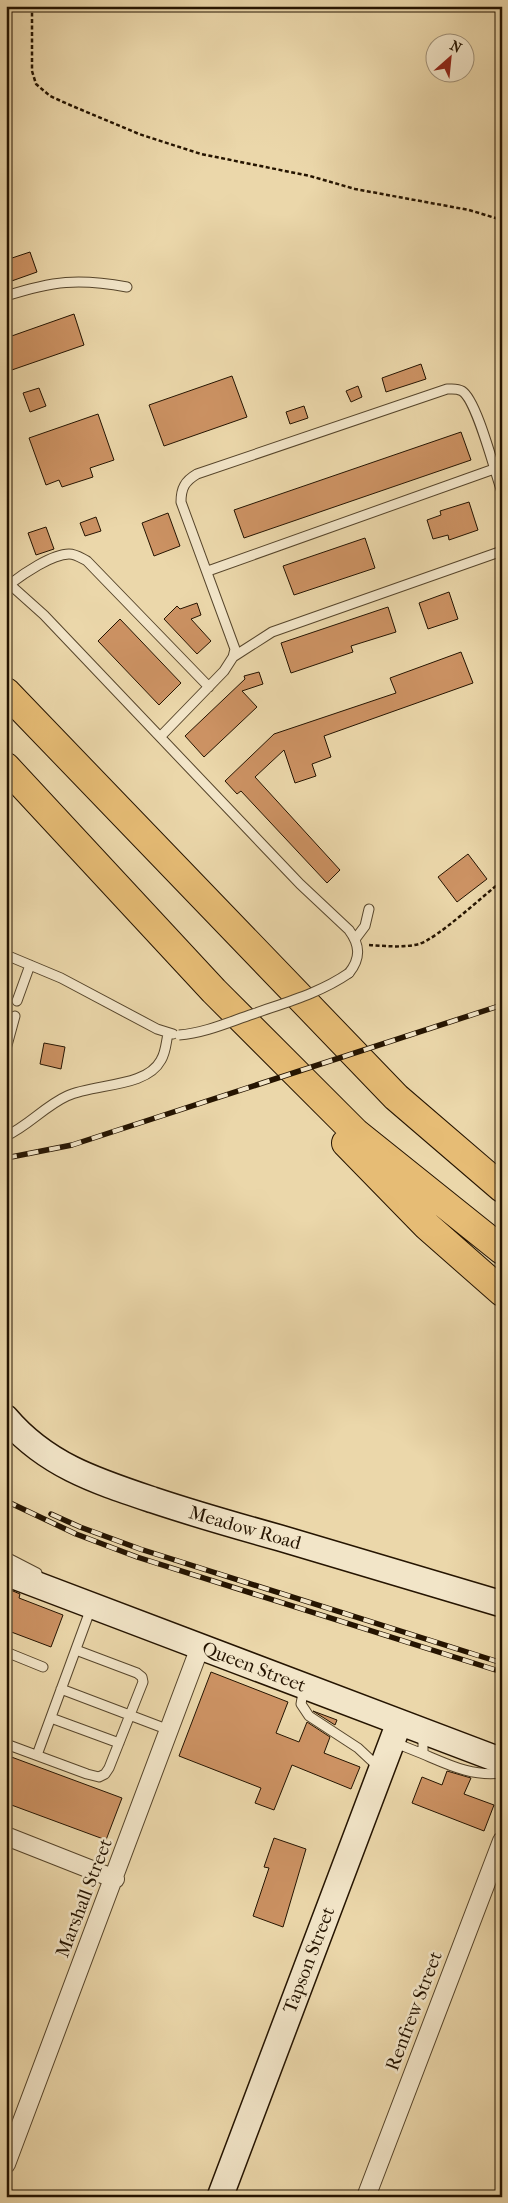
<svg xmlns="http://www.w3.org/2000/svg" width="508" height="2203" font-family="'IM FELL French Canon',serif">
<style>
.building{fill:#cc9263;stroke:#251401}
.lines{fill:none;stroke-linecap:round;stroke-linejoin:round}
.lane-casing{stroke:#56452b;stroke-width:11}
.street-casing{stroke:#56452b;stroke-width:20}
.secondary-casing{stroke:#251401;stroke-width:28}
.highway-casing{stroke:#251401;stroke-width:30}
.path{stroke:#251401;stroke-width:2.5;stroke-dasharray:4 2.5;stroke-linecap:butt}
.lane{stroke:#f2e5c8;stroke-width:9}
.street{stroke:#f2e5c8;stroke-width:18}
.secondary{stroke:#f2e5c8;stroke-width:25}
.highway{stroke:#e6bc75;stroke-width:28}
.rail-casing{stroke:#251401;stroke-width:5.5}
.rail{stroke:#f2e5c8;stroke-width:4;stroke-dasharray:11;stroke-linecap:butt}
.lane-bridge-casing{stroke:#56452b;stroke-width:11;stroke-linecap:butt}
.lane-bridge{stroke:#f2e5c8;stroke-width:9}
.labels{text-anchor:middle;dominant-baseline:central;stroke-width:5;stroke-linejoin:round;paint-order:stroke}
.street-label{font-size:19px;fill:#251401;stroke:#f2e5c8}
</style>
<rect width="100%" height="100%" fill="#ebd7aa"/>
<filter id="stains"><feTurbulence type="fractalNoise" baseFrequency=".004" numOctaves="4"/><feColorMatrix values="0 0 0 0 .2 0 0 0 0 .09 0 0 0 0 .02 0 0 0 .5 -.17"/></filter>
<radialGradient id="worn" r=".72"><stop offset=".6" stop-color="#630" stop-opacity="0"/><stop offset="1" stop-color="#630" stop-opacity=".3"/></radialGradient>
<!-- building -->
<path class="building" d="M30,252L37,272L6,283V260Z
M74,314L84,345L6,372V338Z
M421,364L426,379L386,392L382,378Z
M232,376L247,417L164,446L149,405Z
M358,386L362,397L351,402L346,391Z
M39,388L46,406L30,412L23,393Z
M304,406L308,418L290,424L286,412Z
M98,414L114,460L90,468L93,477L62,487L59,480L46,485L29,438Z
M461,432L471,460L244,538L234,510Z
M469,502L478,530L449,540L448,535L433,539L427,520L441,515L440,511Z
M168,513L180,546L154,556L142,523Z
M96,517L101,531L85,536L80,523Z
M46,527L54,549L36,555L28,533Z
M365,538L375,568L294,595L283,566Z
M449,592L458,619L428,629L419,603Z
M197,603L201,615L191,619L211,641L197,654L164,619L177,606L180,609Z
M388,607L396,632L351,646L353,652L291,673L281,643Z
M120,619L181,683L159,705L98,641Z
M461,652L473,683L324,736L331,757L312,764L316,776L295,783L284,750L255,777L340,870L327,883L241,791L237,794L225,781L274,734L396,693L390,678Z
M259,672L263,684L242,691L257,707L204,757L185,736L245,679L244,676Z
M468,854L487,879L457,902L438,877Z
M44,1043L65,1047L61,1069L40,1064Z
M6,1588L20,1594L19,1598L63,1615L51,1647L6,1630Z
M211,1672L288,1702L276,1733L299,1742L307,1722L330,1737L324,1753L360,1767L351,1789L292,1765L274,1810L255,1803L261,1788L179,1756Z
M313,1711L337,1720L335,1725Z
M6,1755L122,1798L106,1840L6,1803Z
M447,1771L471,1778L464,1794L494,1805L484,1831L412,1803L422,1777L442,1785Z
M274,1838L306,1849L283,1927L253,1916L269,1868L264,1867Z"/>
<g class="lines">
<defs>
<path id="lane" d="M6,296C53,281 78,278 127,287
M208,571L494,469
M6,581L44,615L300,884L349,930C360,945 361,958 349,973
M10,584C23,574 52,554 69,554C76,554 81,558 87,561L209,687
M233,657L272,632L502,551
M160,737L224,671L233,657L235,649L181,502C181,488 185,481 197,474L447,389C452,389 457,388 462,391C477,400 495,473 502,492
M356,938L365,926L369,909
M6,955L61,978L157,1029L173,1034
M17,1001L30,965
M6,1049L15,1016
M6,1136C28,1126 45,1106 67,1096C95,1083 146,1088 161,1060C166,1052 166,1042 168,1034
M6,1557L37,1573
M6,1652L43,1667
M304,1687L301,1704L309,1716L358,1748L373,1762L380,1766
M61,1689L169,1730
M51,1718L119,1743
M423,1735V1754C449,1765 473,1777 502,1773
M393,1742L423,1754
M6,1744L87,1774L99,1777L105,1774L109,1768L143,1682L142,1677L137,1673L76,1650
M37,1755L91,1608"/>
<path id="street" d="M6,1836L115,1879
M6,2164L200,1647
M366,2197L502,1841"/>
<path id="secondary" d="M6,1418C46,1465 96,1481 153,1500C195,1514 237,1526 280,1538C354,1560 428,1582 502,1604
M6,1573L502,1761
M220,2197L399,1723"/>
<path id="highway" d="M6,692L396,1097L502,1188
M6,767L214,991L356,1133L502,1250
M346,1143L427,1226L502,1292"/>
</defs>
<!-- lane casing -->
<use href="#lane" class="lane-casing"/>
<!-- street casing -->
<use href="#street" class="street-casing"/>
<!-- secondary casing -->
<use href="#secondary" class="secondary-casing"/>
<!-- highway casing -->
<use href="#highway" class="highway-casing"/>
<!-- path -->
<path class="path" d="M32,6V71L36,84L50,96L70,105L139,134L201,154L310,176L355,189L469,210L502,220
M369,945C386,946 403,948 419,944C438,938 484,895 502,881"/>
<!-- lane -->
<use href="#lane" class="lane"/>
<!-- street -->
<use href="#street" class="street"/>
<!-- secondary -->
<use href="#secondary" class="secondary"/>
<!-- highway -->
<use href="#highway" class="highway"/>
<defs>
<path id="rail" d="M6,1158L72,1145L502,1005
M6,1501L76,1534L137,1557L502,1672
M51,1514L80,1527L140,1549L502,1663"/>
</defs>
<!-- rail casing -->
<use href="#rail" class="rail-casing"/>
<!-- rail -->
<use href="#rail" class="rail"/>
<defs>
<path id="lane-bridge" d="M179,1035C205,1033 229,1022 253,1014C287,1002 320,993 349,973"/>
</defs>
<!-- lane-bridge casing -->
<use href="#lane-bridge" class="lane-bridge-casing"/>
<!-- lane-bridge -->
<use href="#lane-bridge" class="lane-bridge"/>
</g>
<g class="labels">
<!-- street labels -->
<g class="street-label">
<text transform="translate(245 1528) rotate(16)">Meadow Road</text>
<text transform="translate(254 1667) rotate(21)">Queen Street</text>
<text transform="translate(84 1898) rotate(-69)">Marshall Street</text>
<text transform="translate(309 1960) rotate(-69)">Tapson Street</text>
<text transform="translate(414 2011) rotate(-69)">Renfrew Street</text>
</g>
</g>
<!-- margin -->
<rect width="508" height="2203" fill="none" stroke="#ebd7aa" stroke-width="25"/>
<rect x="8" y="8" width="493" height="2188" fill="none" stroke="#251401" stroke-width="2.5"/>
<rect x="12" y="12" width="483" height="2178" fill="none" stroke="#251401"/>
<!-- north arrow -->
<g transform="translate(450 58) rotate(27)"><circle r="24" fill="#f2e5c8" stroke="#a09178"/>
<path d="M0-4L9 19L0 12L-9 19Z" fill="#8f2418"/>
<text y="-8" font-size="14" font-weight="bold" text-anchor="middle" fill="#251401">N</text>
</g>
<rect width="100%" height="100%" filter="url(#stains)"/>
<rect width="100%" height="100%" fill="url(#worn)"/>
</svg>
